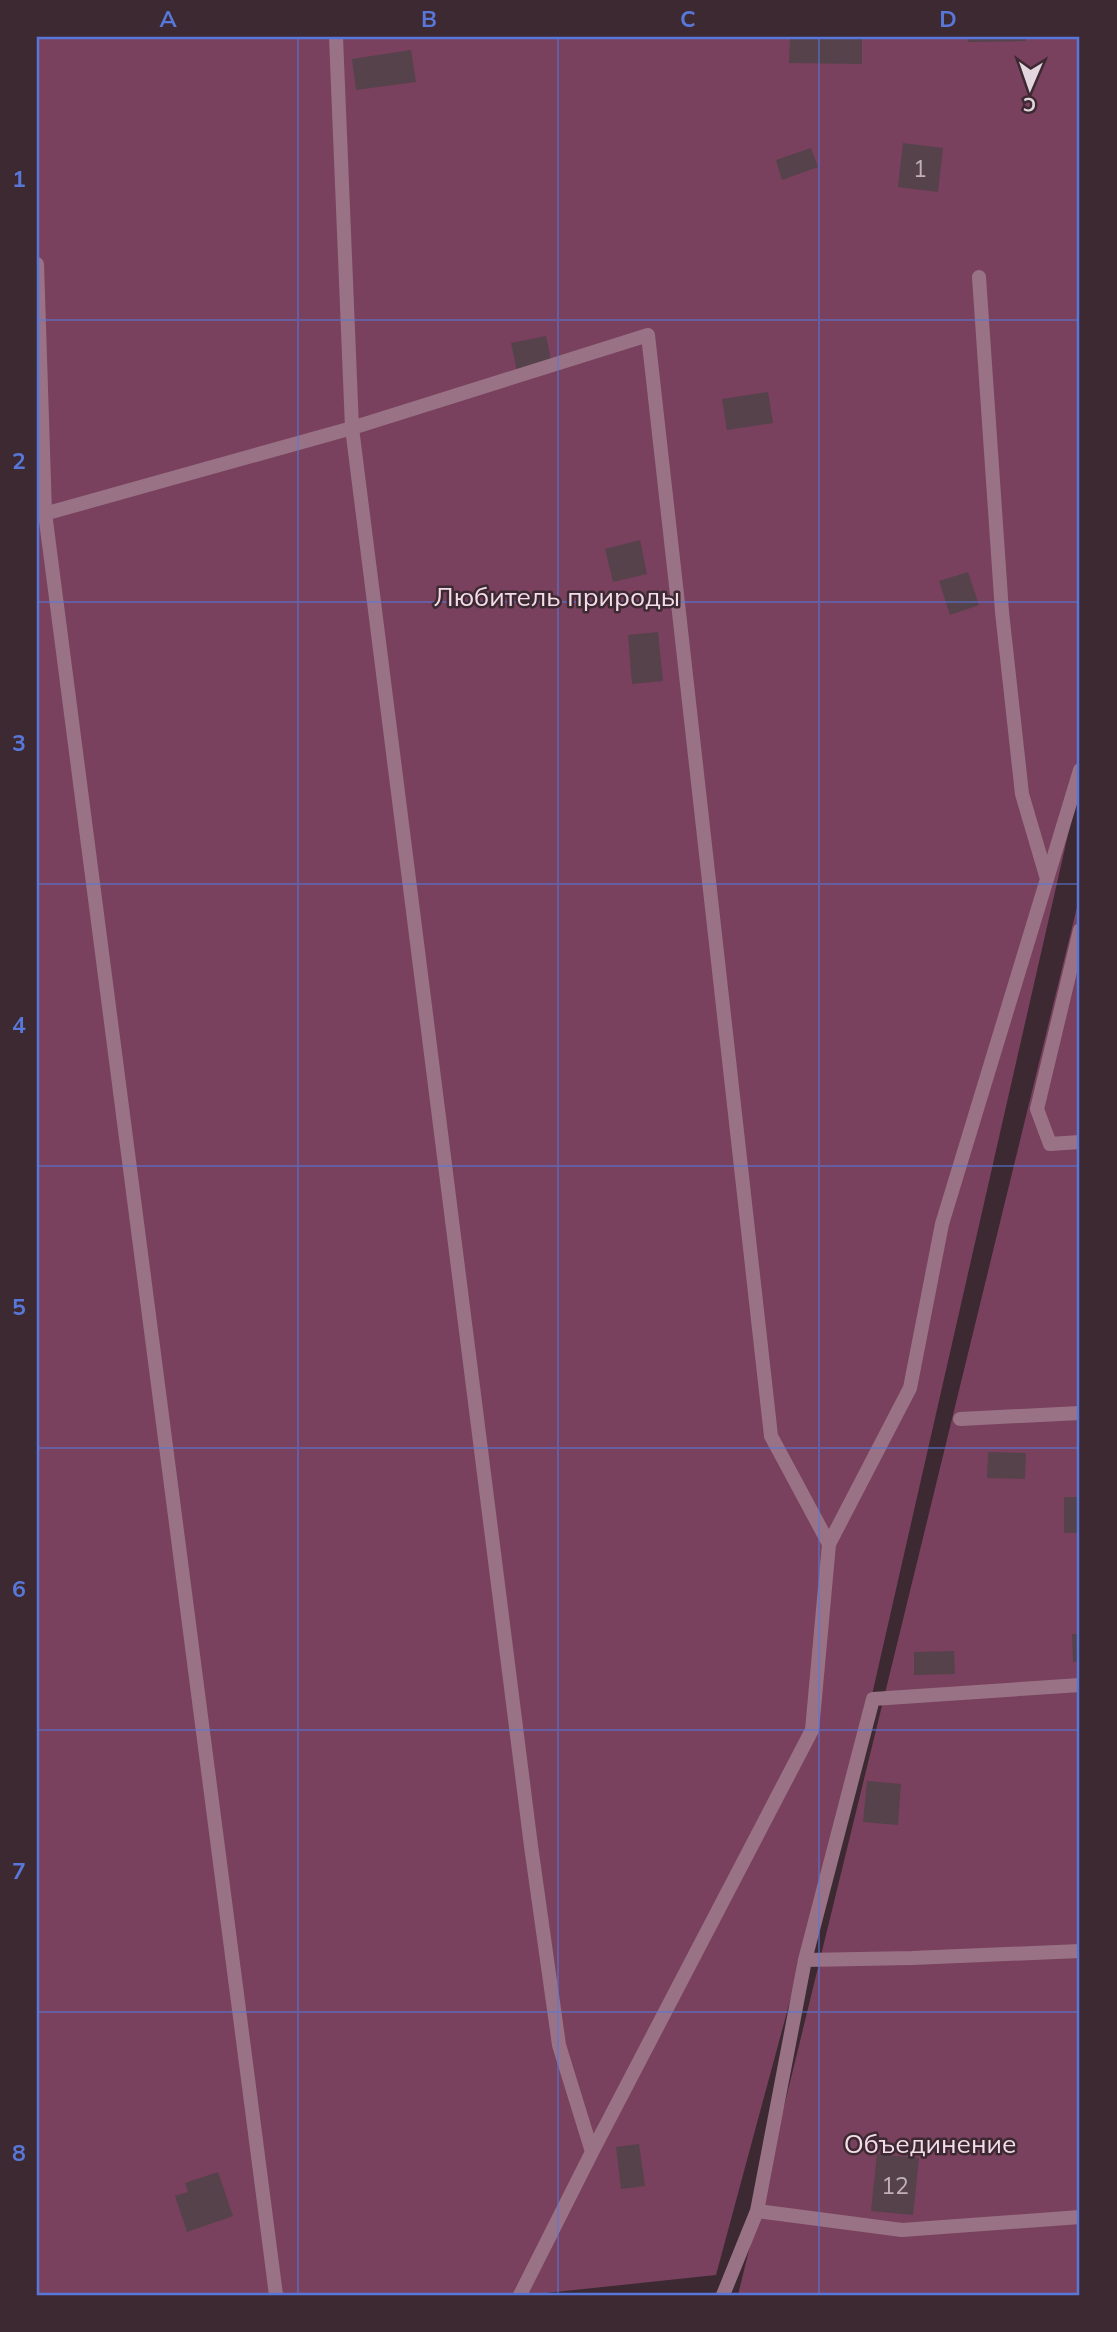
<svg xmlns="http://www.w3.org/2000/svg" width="1117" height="2332" font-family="Mulish,sans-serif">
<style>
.green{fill:#79415e}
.building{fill:#55424b}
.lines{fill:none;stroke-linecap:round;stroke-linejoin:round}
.lane{stroke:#997385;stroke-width:14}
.grid{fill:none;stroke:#5877d9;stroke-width:2;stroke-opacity:0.55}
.labels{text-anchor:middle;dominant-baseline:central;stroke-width:5;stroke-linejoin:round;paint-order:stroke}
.number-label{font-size:23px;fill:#c0b1b8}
.park-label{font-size:26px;fill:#f4dce7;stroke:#3c2932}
.neatline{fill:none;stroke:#5877d9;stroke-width:2.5}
.grid-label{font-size:23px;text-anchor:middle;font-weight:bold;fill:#5877d9}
</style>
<rect width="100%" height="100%" fill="#3c2932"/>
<!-- green -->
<path class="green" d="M37,37H1080V782L869,1708L716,2275L527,2295H37Z
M1080,895V2295H738Z"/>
<!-- building -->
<path class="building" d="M790,37H862V64L789,63Z
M968,37H1026V41L968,42Z
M411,50L416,82L356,90L352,59Z
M903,143L943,148L938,192L898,187Z
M811,148L818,167L782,180L776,160Z
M546,336L552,364L517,371L511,343Z
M768,392L773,423L727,430L722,399Z
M640,540L647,574L613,582L605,549Z
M968,572L979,605L950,615L939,581Z
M658,632L663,681L632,684L628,635Z
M988,1452L1026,1453L1025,1479L987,1478Z
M1064,1497H1080V1533H1064Z
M1072,1634H1080V1662H1073Z
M954,1651L955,1674L914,1675V1652Z
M867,1781L901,1784L898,1825L863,1822Z
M639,2144L645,2186L621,2189L616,2147Z
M877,2154L919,2158L913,2215L871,2211Z
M218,2172L233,2216L187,2232L175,2196L188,2192L185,2183Z"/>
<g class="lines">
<!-- lane -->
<path class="lane" d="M336,37L352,428L531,1846L559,2045L592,2152L812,1730L829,1544L910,1388L942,1224L1047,879L1022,794L1002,612L979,277
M37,264L45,513L276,2295
M37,516L352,428L648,335L771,1436L829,1544
M1047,879L1080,770
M1080,930L1037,1109L1050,1144L1080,1142
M960,1419L1080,1413
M805,1960L873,1699L1080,1685
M757,2211L902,2230L1080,2217
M520,2295L592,2152
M723,2295L757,2211L805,1960L912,1958L1080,1951"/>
</g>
<!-- grid -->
<path class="grid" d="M298,37V2295M558,37V2295M819,37V2295M37,320H1080M37,602H1080M37,884H1080M37,1166H1080M37,1448H1080M37,1730H1080M37,2012H1080"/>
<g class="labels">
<!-- number labels -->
<g class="number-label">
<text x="920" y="168">1</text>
<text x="895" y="2185">12</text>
</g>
<!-- park labels -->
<g class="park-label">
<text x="557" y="596">Любитель природы</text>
<text x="930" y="2143">Объединение</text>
</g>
</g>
<!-- border -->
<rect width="1117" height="2332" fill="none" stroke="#3c2932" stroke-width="77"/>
<!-- north arrow -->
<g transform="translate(1030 88) rotate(182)" stroke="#3c2932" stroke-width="5" paint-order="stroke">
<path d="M0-5L12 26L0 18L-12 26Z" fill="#e3d6dc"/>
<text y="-10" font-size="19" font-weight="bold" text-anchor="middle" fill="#e3d6dc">С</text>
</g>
<rect x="38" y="38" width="1040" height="2256" class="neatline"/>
<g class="grid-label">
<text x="168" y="27">A</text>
<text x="429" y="27">B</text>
<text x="688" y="27">C</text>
<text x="948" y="27">D</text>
<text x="19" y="187">1</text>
<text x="19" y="469">2</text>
<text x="19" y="751">3</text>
<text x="19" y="1033">4</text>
<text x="19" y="1315">5</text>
<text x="19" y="1597">6</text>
<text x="19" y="1879">7</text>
<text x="19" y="2161">8</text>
</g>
</svg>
